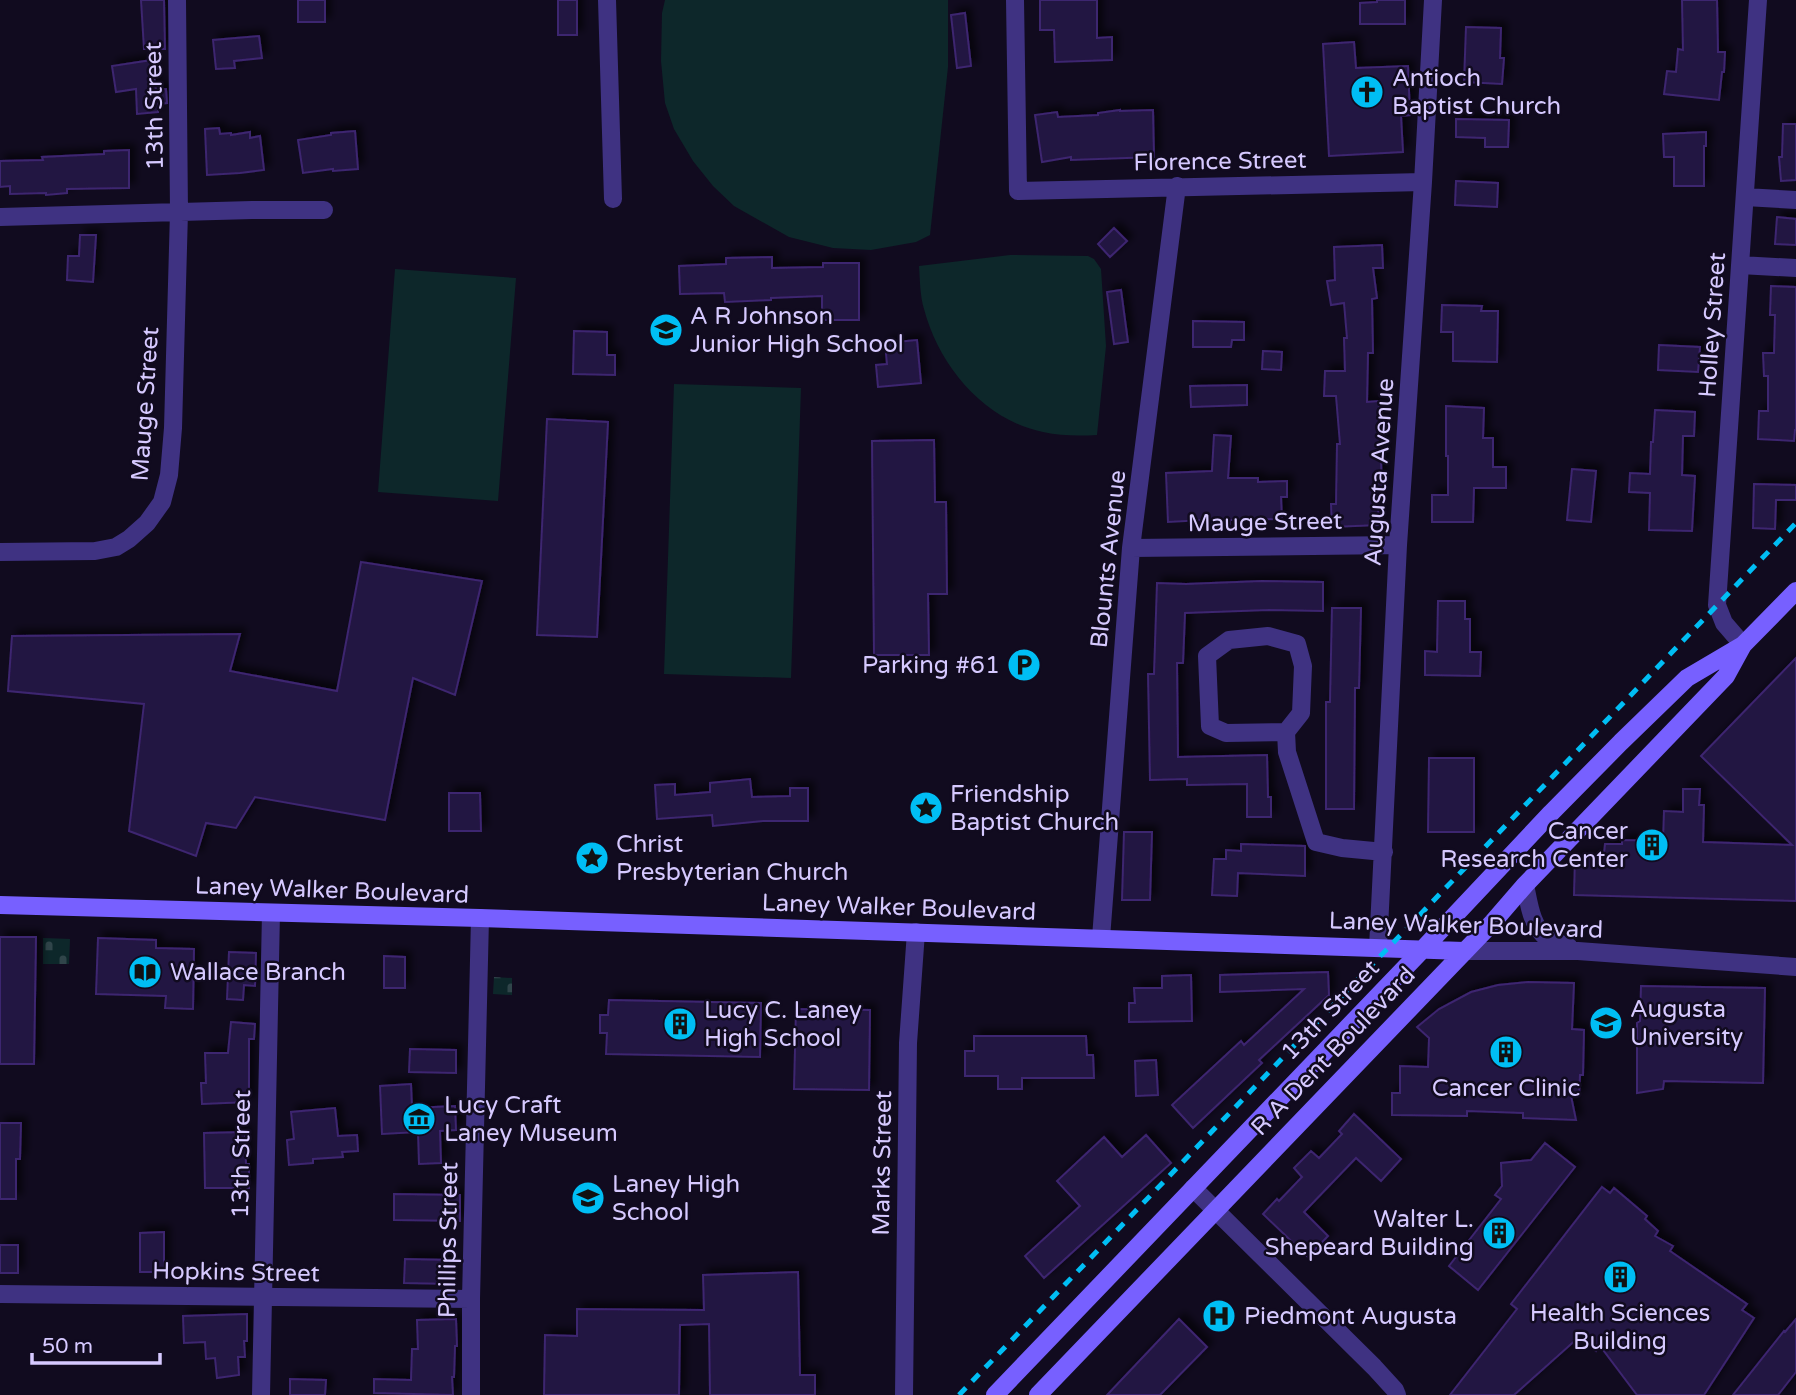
<svg xmlns="http://www.w3.org/2000/svg" width="1796" height="1395" viewBox="0 0 1796 1395" font-family="'Varela Round',sans-serif">
	<style>
		.grass { fill: #0d272a }
		.cemetery { fill: url(#cemetery-stones) }
		.building { fill: #241542; stroke: #3d2570; stroke-width: 2; filter: url(#shadow) }
		.lines { fill: none; stroke-linecap: round; stroke-linejoin: round }
		.minor { stroke: #3f3282; stroke-width: 18 }
		.secondary { stroke: #7760ff; stroke-width: 18 }
		.rail { stroke: #00bef4; stroke-width: 5; stroke-dasharray: 10 9; stroke-linecap: butt }
		.labels { text-anchor: middle; stroke-width: 5; stroke-linejoin: round; paint-order: stroke }
		.poi-label { font-size: 24px; fill: #d6c9ff; stroke: #110b1f; text-anchor: start }
		.street-label { font-size: 24px; fill: #d6c9ff; stroke: #110b1f }
	</style>
	<defs>
		<pattern id="cemetery-stones" width="16" height="16" patternUnits="userSpaceOnUse" patternTransform="scale(1.75)"><rect width="16" height="16" fill="#0d272a"/><path d="M2 7V4a2 2 0 0 1 4 0v3zM10 15v-3a2 2 0 0 1 4 0v3z" fill="#30454a"/></pattern>
		<filter id="shadow"><feDropShadow dx="5.5" dy="-5.5" stdDeviation="3.5" flood-color="#0009"/></filter>
	</defs>
	<rect width="100%" height="100%" fill="#110b1f"/>
	<path class="grass" d="M665,0H948V67L930,235L916,242L871,250L833,248L789,237L734,206L713,186L693,161L674,129L665,103L661,61L662,13Z
		M1010,255L1088,256L1094,259L1101,269L1106,346L1097,435C1079,436 1061,436 1043,432C984,420 939,366 924,309C920,296 920,280 919,266Z
		M395,269L516,278L498,501L378,492Z
		M674,384L801,388L791,678L664,674Z"/>
	<path class="cemetery" d="M43,938L70,939L69,964H43Z
		M494,977L512,978V995L493,994Z"/>
	<path class="building" d="M141,0H164L165,49H144Z
		M298,0H325V22H298Z
		M558,0H577V35H558Z
		M1040,0H1097V38L1112,37V60L1055,62L1054,30H1040Z
		M1377,0H1405V24H1360V3L1377,2Z
		M1682,0H1717L1718,52H1725L1724,72H1722L1719,100L1664,94L1667,71L1676,72L1678,49L1683,50Z
		M965,13L971,66L957,68L951,15Z
		M1466,27L1501,28L1500,58H1504L1502,84L1464,82Z
		M259,36L262,58L234,61L235,68L216,69L213,40Z
		M1354,42L1356,68L1408,66L1410,115L1401,116L1403,152L1329,156L1323,44Z
		M152,60L156,90L166,89L167,103L158,104V112L137,114L136,89L116,92L112,66Z
		M1120,110V111L1153,110L1154,157L1071,160V157L1042,162L1035,115L1057,112L1058,117L1098,115V113Z
		M1456,119L1509,120L1508,147H1485V138L1456,137Z
		M1783,124H1796V180L1781,181L1779,157H1782Z
		M219,128L220,134L231,133V135L250,132V138L260,136L264,170L240,173L207,175L205,129Z
		M355,131L358,169L333,171V169L303,173L298,140L331,135V133Z
		M1706,132V146H1704V186H1674V157H1664L1663,134Z
		M129,150V188L67,189V193L46,195V193L10,194V186L0,187V161L43,160L42,157L104,154V151Z
		M1456,181L1498,183L1497,207L1455,205Z
		M1777,217L1796,219V245L1775,244Z
		M1114,228L1127,241L1110,257L1098,244Z
		M80,235H96L93,282L67,280L68,256H79Z
		M1382,245L1383,268H1373L1377,298L1372,299L1373,353H1368L1367,402L1379,401L1383,449L1382,460H1381L1382,488H1377L1379,525L1332,527L1331,504H1336L1337,444H1340L1336,396H1324L1325,371H1345L1344,338H1347L1344,303L1331,305L1327,281L1335,280L1334,247Z
		M772,257V268L823,267V263H859V320H822V296L771,298V300L725,302L724,293L680,294L679,266L726,264V258Z
		M1771,286L1796,287V430H1795L1794,441L1758,439L1759,411H1768V376H1764L1763,353H1774L1775,315H1770Z
		M1121,290L1128,342L1114,344L1107,292Z
		M1442,305L1482,306L1481,311H1498L1497,362L1453,361V332H1441Z
		M1193,321L1244,322V340H1232L1231,347H1193Z
		M574,331L607,332V355H615V375L573,374Z
		M917,340L921,383L878,387L876,365L887,364L885,343Z
		M1659,345L1700,347L1698,372L1658,370Z
		M1263,351L1282,352L1281,370L1262,369Z
		M1247,385V405L1191,407L1190,386Z
		M1446,406L1484,408L1483,438H1493V467H1506V488H1474L1473,522H1432V495H1448V456H1446Z
		M1655,410L1695,412L1694,436H1683L1682,475L1695,476L1692,531L1649,530L1650,493L1629,492L1630,473L1650,474L1651,442H1653Z
		M547,419L608,422L597,637L537,635Z
		M1214,435L1231,436L1228,478H1258V482L1287,481V497H1281L1282,519L1230,520V524L1205,527L1204,520L1168,522L1166,473L1212,471Z
		M934,440L935,502H946L947,594H928L929,655H874L872,441Z
		M1572,469L1596,471L1591,522L1567,520Z
		M1754,484L1796,485V500H1776L1775,529L1753,528Z
		M361,562L482,581L455,695L413,678L385,820L255,797L236,828L206,823L196,856L129,831L144,704L8,691L12,636L240,634L230,671L337,691Z
		M1262,581L1323,582V611L1269,610L1185,613L1183,663H1177L1178,757L1267,755L1268,797H1271V817H1247V784L1187,785V779L1150,780L1148,674H1154L1157,583L1186,584Z
		M1438,601H1465V619H1470V652H1481L1480,676L1425,675V651L1437,652Z
		M1332,608H1361L1359,688H1355L1354,809H1326V702H1330Z
		M1796,658V901L1574,895L1575,858H1598V854H1604L1605,844H1622V840L1663,841L1664,811L1683,812V789H1700L1699,805H1704L1703,842L1792,845L1701,756Z
		M1429,758H1474V832H1428Z
		M750,779L752,797L790,796V788H808V821H763L713,826L712,815L657,819L655,785L675,784V795L710,792V783Z
		M449,793H480L481,831H449Z
		M1124,832H1152L1150,900H1122Z
		M1241,844L1305,846V876L1238,873L1237,896L1212,895L1214,859H1226V850L1241,851Z
		M0,937H36L34,1064H0Z
		M98,938L156,940V948L194,949L193,1009L165,1008L166,996L96,994Z
		M229,952L256,953L255,986L244,985L243,1000L227,999Z
		M384,956L405,957V988H384Z
		M1328,972L1329,995L1259,1060L1262,1063L1193,1128L1172,1105L1241,1041L1244,1045L1304,989L1220,992V975Z
		M1191,975L1192,1021L1129,1022V1003H1135L1134,988H1162V976Z
		M1528,982L1574,983L1572,1029L1584,1030L1583,1075H1580L1579,1096H1571L1576,1120L1523,1118V1113L1467,1111V1116L1392,1115V1093H1400V1066L1428,1067L1429,1038L1417,1027L1439,1009L1471,992L1498,985Z
		M1641,986L1765,988L1763,1083L1664,1081L1663,1089L1637,1093V1023L1640,1021Z
		M609,1000L761,1003L760,1057L606,1054L607,1033H600V1015H608Z
		M796,1009L870,1010L869,1090L794,1089Z
		M231,1022L255,1024L254,1039H249V1102L202,1104L201,1083H206L205,1053H228Z
		M974,1036H1086L1087,1055H1093L1094,1078H1022V1089H998V1076H965V1051H974Z
		M410,1049L456,1050V1073L409,1072Z
		M1156,1060L1158,1095L1136,1096L1135,1061Z
		M411,1084L412,1108L455,1106L456,1130L440,1131L441,1163L419,1164L418,1132L382,1134L380,1086Z
		M335,1108L338,1136L357,1135L358,1151L342,1152L343,1157L313,1159V1163L289,1165L287,1140L294,1139L291,1112Z
		M1354,1114L1401,1159L1381,1181L1356,1158L1304,1212L1328,1236L1308,1257L1263,1214L1277,1199L1279,1201L1302,1177L1294,1168L1311,1151L1319,1158L1342,1134L1339,1131Z
		M0,1123H21L20,1159H16V1199H0Z
		M245,1132L246,1164H249V1188H205L204,1133Z
		M1146,1135L1171,1163L1044,1278L1025,1256L1080,1206L1057,1181L1104,1137L1122,1157Z
		M1545,1143L1575,1167L1478,1290L1449,1266L1501,1199L1495,1195L1502,1186L1501,1163L1531,1160Z
		M1602,1187L1610,1193L1614,1188L1647,1216L1645,1219L1658,1231L1655,1236L1673,1246L1670,1251L1747,1304L1742,1310L1754,1318L1704,1395H1637L1600,1346L1596,1351L1579,1337L1514,1395H1450L1517,1309L1511,1304Z
		M394,1194L460,1195V1221L394,1220Z
		M164,1232V1272H140V1233Z
		M0,1245H18V1273H0Z
		M405,1259L451,1260L450,1284L404,1283Z
		M798,1272L800,1375H815V1395H710L709,1324L680,1325L679,1395H544L545,1335L577,1336V1309L704,1310L703,1275Z
		M247,1314V1341H244L245,1357H238L239,1375L217,1378L215,1358L206,1359L205,1342L184,1343L183,1316Z
		M456,1319L457,1346H455L454,1377H452L453,1395L374,1393V1379L411,1380L412,1349H418L417,1320Z
		M1179,1319L1207,1347L1160,1395H1107Z
		M1796,1319V1372L1778,1395H1733L1784,1331L1785,1332Z
		M290,1379L326,1380L325,1395H290Z"/>
	<g class="lines">
		<path class="minor" d="M607,0L613,199
			M1015,0L1018,191L1423,182
			M1745,197L1796,200
			M0,217L252,210H324
			M1740,265L1796,268
			M1131,548L1398,545
			M0,552L95,551L116,547L129,539L147,523L162,502L169,475L173,428L179,212L177,0
			M1743,645L1724,623L1717,605L1758,0
			M1286,732L1226,733L1210,726L1207,656L1229,640L1268,636L1297,644L1303,666L1301,713L1286,732L1287,752L1316,842L1342,848L1384,852
			M1525,885C1529,903 1531,926 1547,938C1553,942 1562,944 1569,947
			M1101,938L1131,548L1177,186
			M1378,948L1398,545L1423,182L1433,0
			M1464,951H1578L1796,967
			M1193,1188L1374,1367L1395,1390L1397,1395
			M0,1294L471,1299
			M261,1395L271,913
			M471,1395V1299L480,918
			M904,1395L908,1043L916,932"/>
		<path class="secondary" d="M0,905L480,918L1464,951
			M995,1395L1423,949L1551,813L1621,742L1687,678L1743,645L1796,591
			M1038,1395L1493,922L1525,885L1726,676L1743,645"/>
		<path class="rail" d="M959,1395L1796,523"/>
	</g>
	<defs>
		<symbol id="church-disc" viewBox="-11 -11 22 22"><circle r="9.5" fill="#00bef4" stroke="#110b1f"/><path d="M-1.2-6h2.4v3.5h3.3v2.4h-3.3V6h-2.4V-.1h-3.3v-2.4h3.3Z" fill="#111"/></symbol>
		<symbol id="school-disc" viewBox="-11 -11 22 22"><circle r="9.5" fill="#00bef4" stroke="#110b1f"/><path d="M0-5L7-2L0 1L-7-2ZM-4 1L0 2.5L4 1V4Q0 6-4 4Z" fill="#111"/></symbol>
		<symbol id="parking-disc" viewBox="-11 -11 22 22"><circle r="9.5" fill="#00bef4" stroke="#110b1f"/><path d="M-3.5-5.5H1a3.5 3.5 0 0 1 0 7H-1V5.5H-3.5ZM-1-3.4V-.6H.8a1.4 1.4 0 0 0 0-2.8Z" fill="#111"/></symbol>
		<symbol id="sight-disc" viewBox="-11 -11 22 22"><circle r="9.5" fill="#00bef4" stroke="#110b1f"/><path d="M0-6L1.8-2.2L6-1.7L2.9 1.2L3.7 5.4L0 3.3L-3.7 5.4L-2.9 1.2L-6-1.7L-1.8-2.2Z" fill="#111"/></symbol>
		<symbol id="building-disc" viewBox="-11 -11 22 22"><circle r="9.5" fill="#00bef4" stroke="#110b1f"/><path d="M-4-6H4V6H1V3H-1V6H-4ZM-2.5-4.3h1.7v1.8h-1.7ZM.8-4.3h1.7v1.8H.8ZM-2.5-1h1.7V.8h-1.7ZM.8-1h1.7V.8H.8Z" fill="#111"/></symbol>
		<symbol id="library-disc" viewBox="-11 -11 22 22"><circle r="9.5" fill="#00bef4" stroke="#110b1f"/><path d="M-6-4Q-3-5.5-.7-3.5V5Q-3 3-6 4ZM6-4Q3-5.5 .7-3.5V5Q3 3 6 4Z" fill="#111"/></symbol>
		<symbol id="university-disc" viewBox="-11 -11 22 22"><circle r="9.5" fill="#00bef4" stroke="#110b1f"/><path d="M0-5L7-2L0 1L-7-2ZM-4 1L0 2.5L4 1V4Q0 6-4 4Z" fill="#111"/></symbol>
		<symbol id="museum-disc" viewBox="-11 -11 22 22"><circle r="9.5" fill="#00bef4" stroke="#110b1f"/><path d="M0-6L6-3V-2H-6V-3ZM-5-1h2V3h-2ZM-1-1h2V3h-2ZM3-1h2V3H3ZM-6 4H6V6H-6Z" fill="#111"/></symbol>
		<symbol id="hospital-disc" viewBox="-11 -11 22 22"><circle r="9.5" fill="#00bef4" stroke="#110b1f"/><path d="M-5-5h3v3.5h4V-5h3V5h-3V1.5h-4V5h-3Z" fill="#111"/></symbol>
	</defs>
	<g fill-rule="evenodd">
		<use href="#church-disc" x="1348" y="73" width="38" height="38"/>
		<use href="#school-disc" x="647" y="311" width="38" height="38"/>
		<use href="#parking-disc" x="1005" y="646" width="38" height="38"/>
		<use href="#sight-disc" x="907" y="789" width="38" height="38"/>
		<use href="#building-disc" x="1633" y="826" width="38" height="38"/>
		<use href="#sight-disc" x="573" y="839" width="38" height="38"/>
		<use href="#library-disc" x="126" y="953" width="38" height="38"/>
		<use href="#university-disc" x="1587" y="1004" width="38" height="38"/>
		<use href="#building-disc" x="661" y="1005" width="38" height="38"/>
		<use href="#building-disc" x="1487" y="1033" width="38" height="38"/>
		<use href="#museum-disc" x="400" y="1100" width="38" height="38"/>
		<use href="#school-disc" x="569" y="1179" width="38" height="38"/>
		<use href="#building-disc" x="1480" y="1214" width="38" height="38"/>
		<use href="#building-disc" x="1601" y="1258" width="38" height="38"/>
		<use href="#hospital-disc" x="1200" y="1297" width="38" height="38"/>
	</g>
	<g class="labels">
		<g class="poi-label">
			<text x="1392" y="86">Antioch<tspan x="1392" dy="28">Baptist Church</tspan></text>
			<text x="690" y="324">A R Johnson<tspan x="690" dy="28">Junior High School</tspan></text>
			<text x="1000" y="673" text-anchor="end">Parking #61</text>
			<text x="950" y="802">Friendship<tspan x="950" dy="28">Baptist Church</tspan></text>
			<text x="1628" y="839" text-anchor="end">Cancer<tspan x="1628" dy="28">Research Center</tspan></text>
			<text x="616" y="852">Christ<tspan x="616" dy="28">Presbyterian Church</tspan></text>
			<text x="170" y="980">Wallace Branch</text>
			<text x="1630" y="1017">Augusta<tspan x="1630" dy="28">University</tspan></text>
			<text x="704" y="1018">Lucy C. Laney<tspan x="704" dy="28">High School</tspan></text>
			<text x="1506" y="1096" text-anchor="middle">Cancer Clinic</text>
			<text x="444" y="1113">Lucy Craft<tspan x="444" dy="28">Laney Museum</tspan></text>
			<text x="612" y="1192">Laney High<tspan x="612" dy="28">School</tspan></text>
			<text x="1474" y="1227" text-anchor="end">Walter L.<tspan x="1474" dy="28">Shepeard Building</tspan></text>
			<text x="1620" y="1321" text-anchor="middle">Health Sciences<tspan x="1620" dy="28">Building</tspan></text>
			<text x="1244" y="1324">Piedmont Augusta</text>
		</g>
		<g class="street-label">
			<text transform="translate(154 106) rotate(-91)" y="8">13th Street</text>
			<text transform="translate(1220 161) rotate(-1)" y="8">Florence Street</text>
			<text transform="translate(1712 325) rotate(-86)" y="8">Holley Street</text>
			<text transform="translate(145 404) rotate(-86)" y="8">Mauge Street</text>
			<text transform="translate(1379 472) rotate(-86)" y="8">Augusta Avenue</text>
			<text transform="translate(1265 522) rotate(-1)" y="8">Mauge Street</text>
			<text transform="translate(1108 559) rotate(-84)" y="8">Blounts Avenue</text>
			<text transform="translate(332 890) rotate(2)" y="8">Laney Walker Boulevard</text>
			<text transform="translate(899 907) rotate(2)" y="8">Laney Walker Boulevard</text>
			<text transform="translate(1466 925) rotate(2)" y="8">Laney Walker Boulevard</text>
			<text transform="translate(1330 1010) rotate(-46)" y="8">13th Street</text>
			<text transform="translate(1333 1051) rotate(-46)" y="8">R A Dent Boulevard</text>
			<text transform="translate(241 1154) rotate(-89)" y="8">13th Street</text>
			<text transform="translate(882 1163) rotate(-89)" y="8">Marks Street</text>
			<text transform="translate(448 1240) rotate(-89)" y="8">Phillips Street</text>
			<text transform="translate(236 1272) rotate(1)" y="8">Hopkins Street</text>
		</g>
	</g>
	<path d="M32 1353v10h128v-10" fill="none" stroke="#d6c9ff" stroke-width="3.5"/>
	<text x="42" y="1353" font-size="21" fill="#d6c9ff" stroke="#110b1f" stroke-width="5" paint-order="stroke">50 m</text>
</svg>
